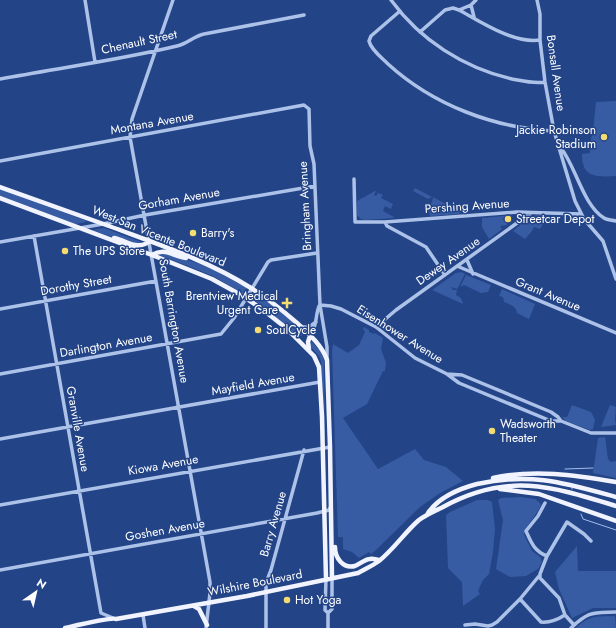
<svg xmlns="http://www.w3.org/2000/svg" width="616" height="628" viewBox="0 0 616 628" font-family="Jost,sans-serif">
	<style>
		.green { fill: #375ca3 }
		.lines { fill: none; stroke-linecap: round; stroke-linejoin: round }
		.stream { stroke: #a1bbea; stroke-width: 1 }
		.minor { stroke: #adc2e9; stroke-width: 3.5 }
		.major { stroke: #f1f4fe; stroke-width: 4.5 }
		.poi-dot { fill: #f4dc70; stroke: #234487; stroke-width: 1.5 }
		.labels { text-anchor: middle; stroke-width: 3; stroke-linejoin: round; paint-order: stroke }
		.street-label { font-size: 12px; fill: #fff; stroke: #234487 }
		.poi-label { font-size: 12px; fill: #fff; stroke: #234487; text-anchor: start }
	</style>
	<rect width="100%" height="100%" fill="#234487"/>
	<path class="green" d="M616,101V176C596,177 582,178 582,154L590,153V143L593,131L596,102Z
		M415,188L432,197L428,199L413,191Z
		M0,189L87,221L86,222L76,224L0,196Z
		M375,191H376L374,195L376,196L378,193L383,195L381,198L393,204L391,209L385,206L383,211L394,217L393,218L365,220L361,219L357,215V201Z
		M433,197L460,212L459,214L430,216L429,211H426L432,202Z
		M537,215H544L546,219L540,229L534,227L532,231L525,239L513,231L530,217Z
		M504,216V221H507V225L500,226L502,229L489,239L482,227V218Z
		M104,228L144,243L140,245L106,235L92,230Z
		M161,252C172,256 183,258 194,262C212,267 230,279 247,288L244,294L213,276L157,254Z
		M461,272L465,274L457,289L451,287L453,290H457L456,295L461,298L463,304L432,290L456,273Z
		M466,275L491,285L488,292L481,293L464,285L460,287Z
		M502,289L535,304L529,319L517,313C516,306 511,305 504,302L503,297L499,296Z
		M253,293C266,297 291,321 302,331V336H298L278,319L251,298Z
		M364,327L369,330V332L374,334L375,333L383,338L381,349L386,363L385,371H383L367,404L343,418L378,469L415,449L424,460L446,467L463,481L440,493L420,507L376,550L371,554L369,552L359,558L352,552L343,549V537H338L332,351L333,344L348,353L359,345L365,332L363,329Z
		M312,342L321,352L324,360L325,439L324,438L321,361L319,356L309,345Z
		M572,405L591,412L595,420L593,429L590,430L566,421L562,417H567Z
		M610,405L616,407L615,419L616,425L601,427Z
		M605,437L608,459L611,462L616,461V478L593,473L598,438Z
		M521,497L535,499L539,502L541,505C536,516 527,524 524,535L532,551L540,557L542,562L538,569L526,576L510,577L496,569L503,520L498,500L501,498Z
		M477,500H488L492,502L495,529L493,552L489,574L483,580L478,591L480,594L463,606L462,582L448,568L446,515L450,512Z
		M577,546L578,571H616V608H593L572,618L559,589L555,572Z
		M615,616L616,628H576C591,614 597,617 615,616Z"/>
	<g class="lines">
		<path class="stream" d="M565,469L593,468
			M572,488V489
			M581,514L583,519L616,530"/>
		<path class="minor" d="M85,0L95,62
			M173,0L132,119L130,137L210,582V593L206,628
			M391,0C420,40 464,68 512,79C523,81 534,84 545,82
			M537,0L540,14V40L545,82L554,131L575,201L584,219L603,241L616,279
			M471,5L474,17
			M459,10L471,5L476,0
			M400,11L371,36L369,41C371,50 382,58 388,64C433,105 494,128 554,131
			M420,32L445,10L453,8L459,10C481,22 514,44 540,40
			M0,79C59,68 119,60 177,46C187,44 194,36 204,34L304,15
			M561,148C576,167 583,205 604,218C607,220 612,220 616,221
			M0,161L304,105L309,109L310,146L314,164L320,305L327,347V359
			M354,179L355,222H385L517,212L581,214
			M385,222L387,226L426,247L445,275
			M34,236L101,613L113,618
			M0,242L103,224L145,215L315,186
			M467,260L473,274
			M457,266L616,333
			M320,305L331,306L341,309L376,327L415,358L447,374L459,383L551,421H561L591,433H616
			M0,309L156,281
			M302,327H309L316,322
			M376,327L396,310L531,213
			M310,336C317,327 315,317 319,306
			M0,374L221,334L234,318L268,262L271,260L317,253
			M447,374L462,375L551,412L558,417L561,421
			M0,439L320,382
			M545,503L538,516L526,531C531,542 534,551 547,556
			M0,505L330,447
			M0,570L317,513L329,510L331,506
			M326,579L325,610L328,613V628
			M520,599L539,576
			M328,613L332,609V578
			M143,615L145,628
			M465,625L475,624L488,626L492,625L497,622L520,599L541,622C550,623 557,620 565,615
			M574,625L565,615L559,598L540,578V574L547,556L567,522L584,534L591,541
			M266,628V583L271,570L304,450
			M571,628C589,611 592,613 616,612"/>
		<path class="major" d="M0,187C36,200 72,213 109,226C157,244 207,260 251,288C267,298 282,310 297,323C308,333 322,345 327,360L330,447L332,578
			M0,198L152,255L212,279L241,295L262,309L286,328L314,356L319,367L322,417L326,579
			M114,238C128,241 137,251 150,241
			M152,255C165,247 172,256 186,258
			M309,349L308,342L310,336
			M493,478C534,469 575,475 616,482
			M500,489L539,494L616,521
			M428,513C439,497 458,489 477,484C531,472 565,483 616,497
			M335,547C335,558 343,569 355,566C360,564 365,559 370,559C373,558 377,560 379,560
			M194,606L199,609L207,625
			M65,628C74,626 112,617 116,619L247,596L358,573C365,569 372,566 379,561C394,549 405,532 419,520C427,514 435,511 443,507C507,472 551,486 616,506"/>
	</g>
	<g class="poi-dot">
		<circle cx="604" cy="137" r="4"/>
		<circle cx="508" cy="219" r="4"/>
		<circle cx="193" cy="233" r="4"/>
		<circle cx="65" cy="251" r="4"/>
		<path d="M285 297h4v4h4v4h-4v4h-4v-4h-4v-4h4z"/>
		<circle cx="258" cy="330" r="4"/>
		<circle cx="492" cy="431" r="4"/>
		<circle cx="287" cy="600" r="4"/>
	</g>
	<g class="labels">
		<g class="street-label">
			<text transform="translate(139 42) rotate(-12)" y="4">Chenault Street</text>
			<text transform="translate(556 73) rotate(82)" y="4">Bonsall Avenue</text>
			<text transform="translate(152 123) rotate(-10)" y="4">Montana Avenue</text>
			<text transform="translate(179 199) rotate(-10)" y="4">Gorham Avenue</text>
			<text transform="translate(305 206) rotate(-93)" y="4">Bringham Avenue</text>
			<text transform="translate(467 206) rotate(-4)" y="4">Pershing Avenue</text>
			<text transform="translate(159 236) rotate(22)" y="4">West San Vicente Boulevard</text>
			<text transform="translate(448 261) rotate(-35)" y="4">Dewey Avenue</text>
			<text transform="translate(76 285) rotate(-10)" y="4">Dorothy Street</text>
			<text transform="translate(548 294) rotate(23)" y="4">Grant Avenue</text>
			<text transform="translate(174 321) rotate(80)" y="4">South Barrington Avenue</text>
			<text transform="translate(400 334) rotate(32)" y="4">Eisenhower Avenue</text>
			<text transform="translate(106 345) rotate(-10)" y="4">Darlington Avenue</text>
			<text transform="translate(253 384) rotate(-10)" y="4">Mayfield Avenue</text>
			<text transform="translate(78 429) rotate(80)" y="4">Granville Avenue</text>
			<text transform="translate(163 465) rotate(-10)" y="4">Kiowa Avenue</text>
			<text transform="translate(273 524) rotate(-74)" y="4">Barry Avenue</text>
			<text transform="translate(165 530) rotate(-10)" y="4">Goshen Avenue</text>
			<text transform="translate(255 583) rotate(-11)" y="4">Wilshire Boulevard</text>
		</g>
		<g class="poi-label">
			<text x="596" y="134" text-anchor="end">Jackie Robinson<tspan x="596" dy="14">Stadium</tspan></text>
			<text x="516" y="223">Streetcar Depot</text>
			<text x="201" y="237">Barry's</text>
			<text x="73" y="255">The UPS Store</text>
			<text x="278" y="300" text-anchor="end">Brentview Medical<tspan x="278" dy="14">Urgent Care</tspan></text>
			<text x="266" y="334">SoulCycle</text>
			<text x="500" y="428">Wadsworth<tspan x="500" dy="14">Theater</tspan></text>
			<text x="295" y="604">Hot Yoga</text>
		</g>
	</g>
	<g transform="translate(36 592) rotate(34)" stroke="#234487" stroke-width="3" paint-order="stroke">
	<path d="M0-3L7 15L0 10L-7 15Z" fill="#ffffff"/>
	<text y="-6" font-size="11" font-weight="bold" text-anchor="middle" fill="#ffffff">N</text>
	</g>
</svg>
